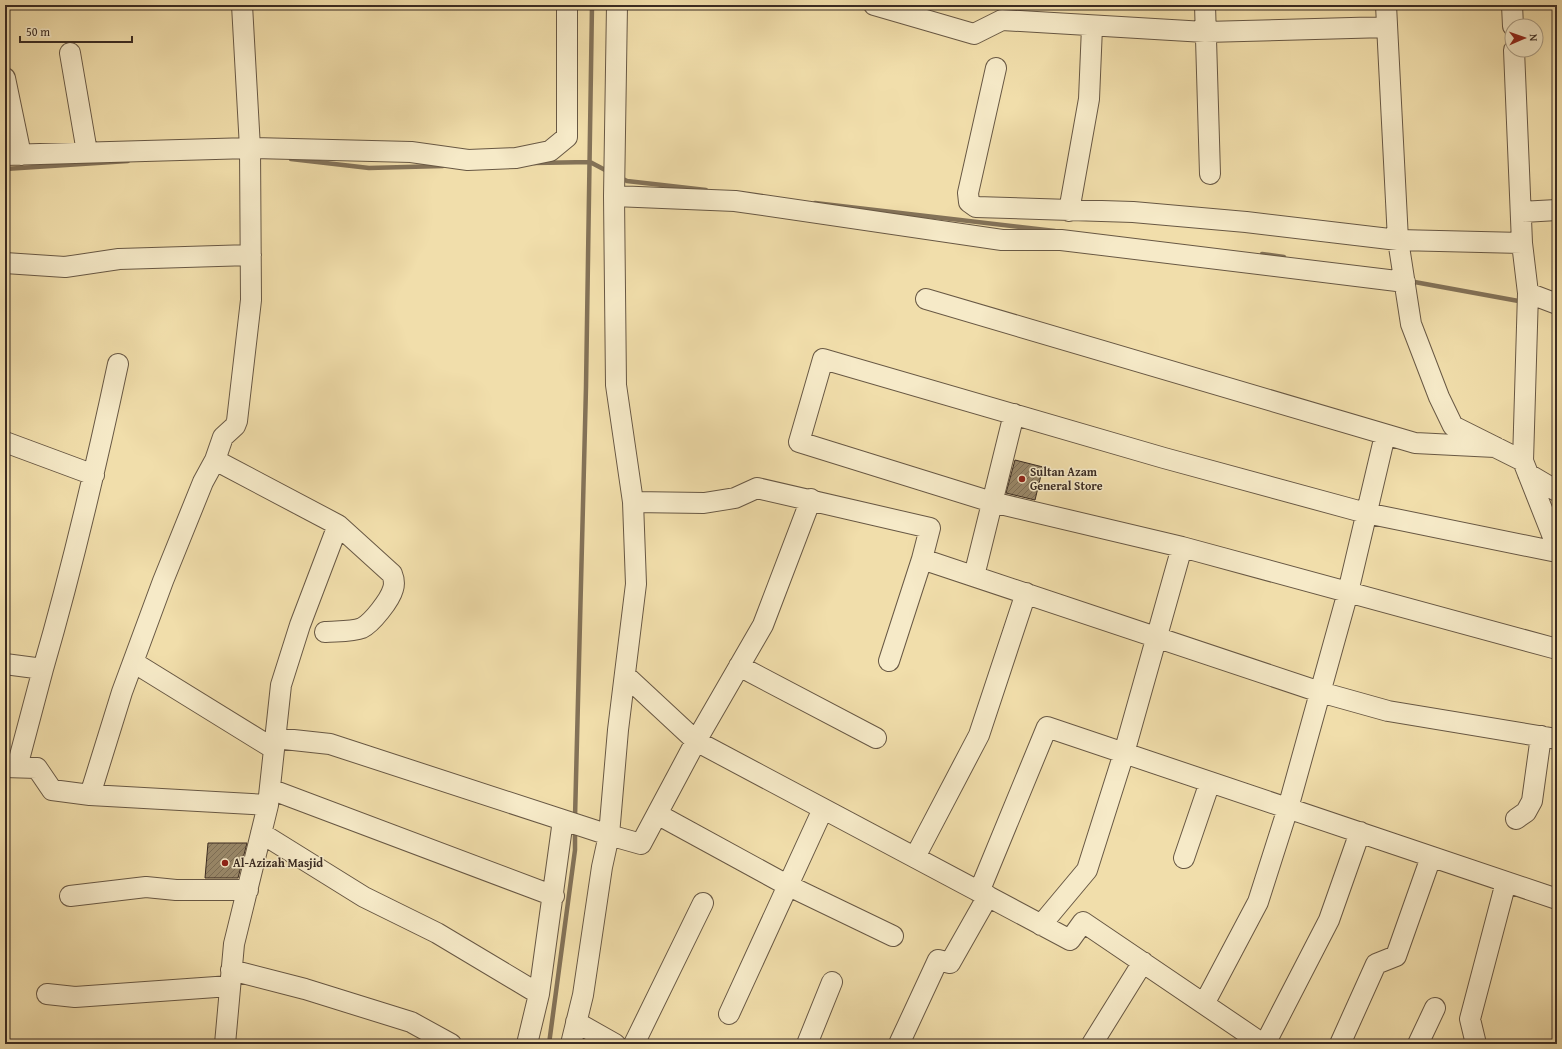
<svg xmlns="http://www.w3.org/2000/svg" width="1562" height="1049" viewBox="0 0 1562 1049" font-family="'Gentium Book Plus',serif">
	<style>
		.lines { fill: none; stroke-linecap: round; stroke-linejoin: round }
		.stream { stroke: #837258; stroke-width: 4.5 }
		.building { fill: url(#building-hatch); stroke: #3a2b22 }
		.minor-casing { stroke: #685844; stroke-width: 22 }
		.minor { stroke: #f6eac8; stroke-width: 20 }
		.poi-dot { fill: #8f2418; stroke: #f6eac8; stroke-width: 1.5 }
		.labels { text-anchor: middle; stroke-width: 3; stroke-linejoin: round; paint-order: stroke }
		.poi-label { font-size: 12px; font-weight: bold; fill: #3a2b22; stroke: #f6eac8; text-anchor: start }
	</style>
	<defs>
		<pattern id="building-hatch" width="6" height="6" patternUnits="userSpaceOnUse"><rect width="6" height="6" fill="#998869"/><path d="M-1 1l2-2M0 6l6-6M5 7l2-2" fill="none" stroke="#7e6f56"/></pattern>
	</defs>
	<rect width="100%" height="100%" fill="#f1deab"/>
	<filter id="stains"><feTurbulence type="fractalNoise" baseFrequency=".005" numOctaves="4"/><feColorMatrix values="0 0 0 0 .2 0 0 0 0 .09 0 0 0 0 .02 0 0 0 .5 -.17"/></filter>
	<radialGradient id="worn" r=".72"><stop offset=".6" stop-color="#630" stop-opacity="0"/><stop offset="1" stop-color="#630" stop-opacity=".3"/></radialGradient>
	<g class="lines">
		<path class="stream" d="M291,159L369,168L443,166
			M534,163L590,162L609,172
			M5,169L128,161
			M619,177L627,181L706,190
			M815,203L1055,231
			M1262,254L1284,257
			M1409,281L1524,302
			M575,818L586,387L592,5
			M549,1044L575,850V829"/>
	</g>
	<path class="building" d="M1015,460L1043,467L1035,500L1006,493Z
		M208,843H247L238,878H205Z"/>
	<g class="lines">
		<defs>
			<path id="minor" d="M242,5L250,148L251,300L237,421L235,426L223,437L215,460L338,525L392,574C394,579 395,583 393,589C390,600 372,623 362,628C352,632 336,631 325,632
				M617,5L614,196L616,385L633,502L636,584L618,730L609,835L641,844L696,741L763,625L811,499
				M874,5L974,34L1002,20L1205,32L1387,27
				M1205,5L1210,174
				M1386,5L1398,240L1411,324L1439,397L1453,426L1523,461
				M1512,5L1513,26
				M1514,50L1522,243L1528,293L1523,461L1557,547
				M70,53L87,152
				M996,68L968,193L969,202L976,207L1133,212L1246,222L1398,240L1522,243
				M5,78L21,155
				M5,155L250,148L411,152L468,160L516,158L550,151L567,137V5
				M614,196L735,201L1002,240H1061L1405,282
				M1069,211L1089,99L1092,27
				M1522,212L1557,210
				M5,263L65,267L119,259L251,255
				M1528,293L1557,304
				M926,299L1415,443L1495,447
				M5,442L94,475
				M1528,474L1557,491
				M633,502L704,503L735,498L757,488L930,528L922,559L1320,692L1388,711L1557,739
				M1557,552L1366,513L1164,458L823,359L799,442L992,502L1182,547L1557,649
				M974,576L1014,414
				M889,661L922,559
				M133,662L274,749
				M5,664L43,669L17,767
				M739,666L876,738
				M43,669C72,569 96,467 118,364
				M625,675L696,741L1070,940L1083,922L1263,1044
				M275,738L330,744L563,820
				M5,767L37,768L52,790L90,795L268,805
				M270,789L554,896
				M90,795L122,692L163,581L203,482L215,460
				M657,814L787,885L893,936
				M1516,819L1526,812L1532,801L1541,736
				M261,833L364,897L437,933L539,994
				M915,857L979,735L1026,593
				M1184,858L1210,782
				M979,892L1047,727L1557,899
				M70,896L146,887L176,890H248
				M1041,925L1087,870L1124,753L1182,547
				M231,970L305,989L411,1022L451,1044
				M47,994L75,997L230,986
				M1204,1004L1258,902L1288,808L1348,592L1385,435
				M729,1014L823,809
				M576,1022L615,1044
				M225,1044L234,944L268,805L281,685L300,625L338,525
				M527,1044L539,994L563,820L609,835L602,867L583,995L571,1044
				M634,1044L703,903
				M807,1044L832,982
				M899,1044L938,960L950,963L988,896
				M1092,1044L1143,962
				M1265,1044L1329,920L1360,832
				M1340,1044L1376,964L1396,956L1431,857
				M1418,1044L1435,1008
				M1476,1044L1470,1019L1506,882"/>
		</defs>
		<use href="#minor" class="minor-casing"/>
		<use href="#minor" class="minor"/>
	</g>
	<g class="poi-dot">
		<circle cx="1022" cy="479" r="4"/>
		<circle cx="225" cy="863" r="4"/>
	</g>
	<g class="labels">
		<g class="poi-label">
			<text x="1030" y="476">Sultan Azam<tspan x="1030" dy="14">General Store</tspan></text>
			<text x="233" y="867">Al-Azizah Masjid</text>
		</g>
	</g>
	<rect width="1562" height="1049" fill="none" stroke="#f1deab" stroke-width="20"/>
	<rect x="6" y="6" width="1550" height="1037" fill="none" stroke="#3a2b22" stroke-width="2"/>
	<rect x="10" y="10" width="1542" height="1029" fill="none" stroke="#3a2b22"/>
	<g transform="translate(1524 38) rotate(88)"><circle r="19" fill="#f6eac8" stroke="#ab9e86"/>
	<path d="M0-3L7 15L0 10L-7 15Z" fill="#8f2418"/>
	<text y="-6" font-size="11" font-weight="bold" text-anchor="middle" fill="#3a2b22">N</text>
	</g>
	<path d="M20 36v6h112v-6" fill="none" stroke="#3a2b22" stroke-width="2"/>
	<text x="26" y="36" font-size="12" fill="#3a2b22" stroke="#f6eac8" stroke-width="3" paint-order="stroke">50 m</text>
	<rect width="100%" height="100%" filter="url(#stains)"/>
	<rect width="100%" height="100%" fill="url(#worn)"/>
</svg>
